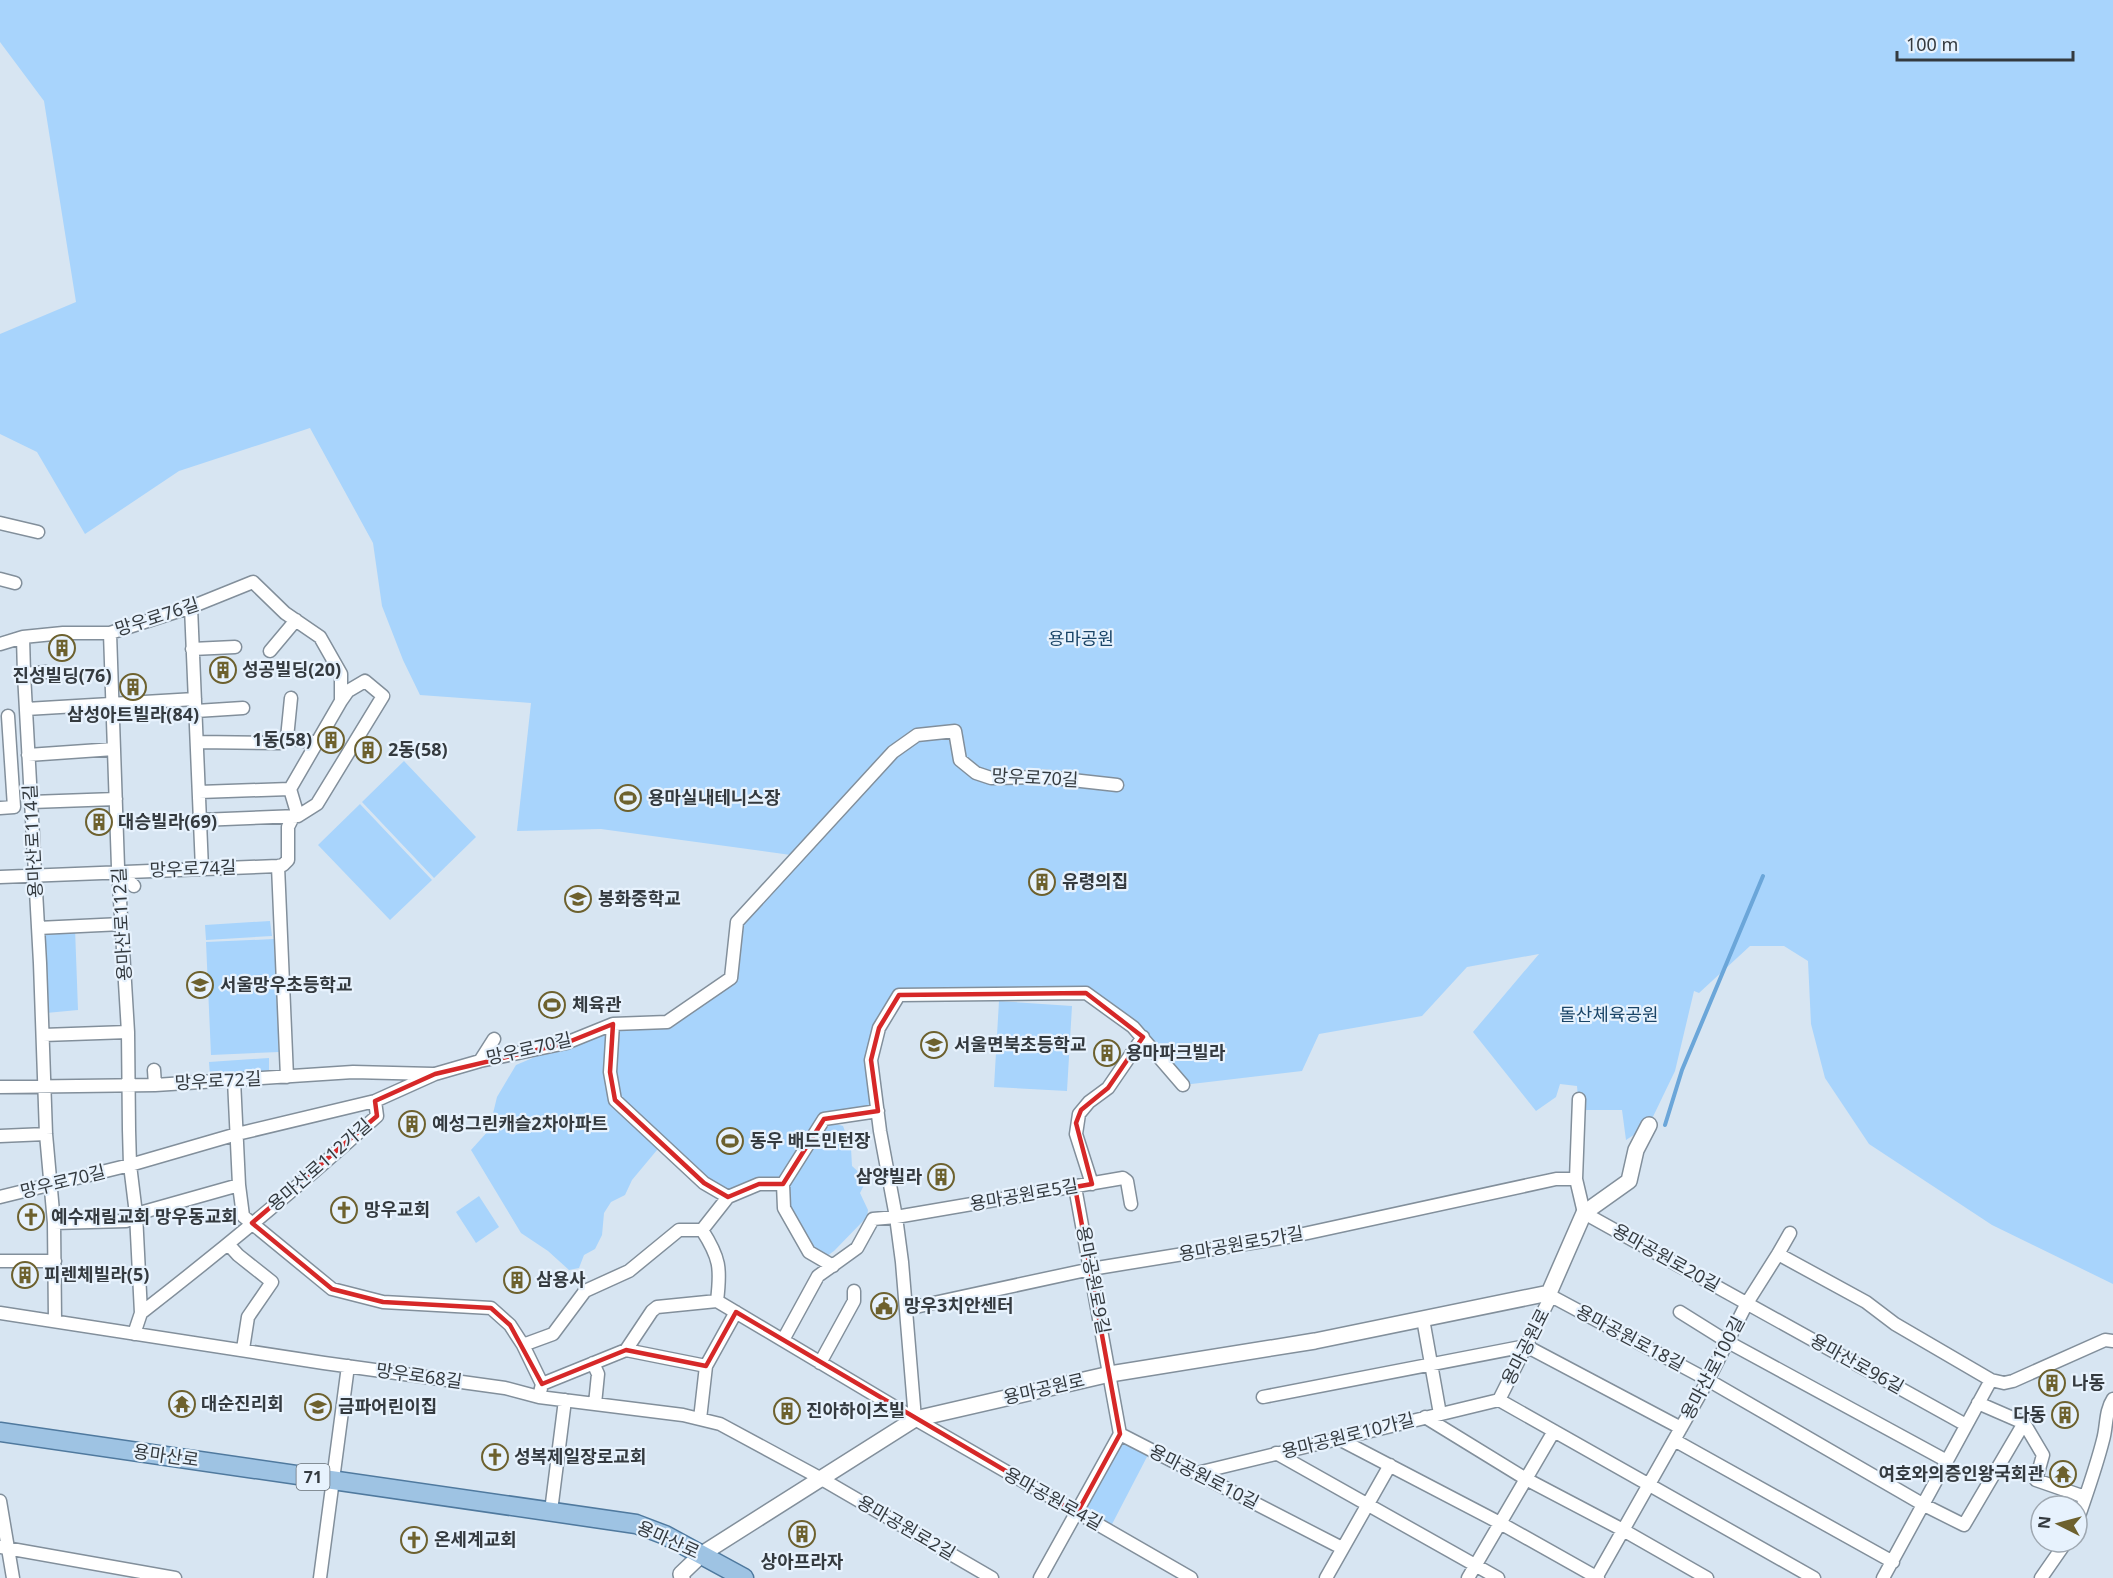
<svg xmlns="http://www.w3.org/2000/svg" width="2113" height="1578" viewBox="0 0 2113 1578" font-family="'Noto Sans','Noto Sans KR',sans-serif">
	<style>
		.green { fill: #a8d4fc }
		.lines { fill: none; stroke-linecap: round; stroke-linejoin: round }
		.stream { stroke: #6ba6d9; stroke-width: 4 }
		.minor-casing { stroke: #828f9b; stroke-width: 15 }
		.tertiary-casing { stroke: #828f9b; stroke-width: 18 }
		.primary-casing { stroke: #4f799e; stroke-width: 21 }
		.minor { stroke: #fff; stroke-width: 12 }
		.tertiary { stroke: #fff; stroke-width: 15 }
		.primary { stroke: #9ec3e3; stroke-width: 18 }
		.marked { fill: none; stroke: #d62828; stroke-width: 4.5; stroke-linejoin: round }
		.labels { text-anchor: middle; stroke-width: 4.5; stroke-linejoin: round; paint-order: stroke }
		.shield { fill: #e7f2fd; stroke: #6a7178; stroke-width: 1.5 }
		.shield-label { font-size: 16px; font-weight: bold; fill: #343a3f }
		.street-label { font-size: 18px; fill: #343a3f; stroke: #e7f2fd }
		.park-label { font-size: 18px; fill: #1a4568; stroke: #e7f2fd }
		.poi-label { font-size: 18px; font-weight: bold; fill: #343a3f; stroke: #e7f2fd; text-anchor: start }
	</style>
	<rect width="100%" height="100%" fill="#d7e5f2"/>
	<path class="green" d="M0,0H2113V1284L1992,1225L1869,1144L1825,1078L1811,1024L1808,961L1784,946H1750L1699,993L1694,991L1675,1071L1649,1125L1626,1140L1622,1110H1579L1577,1086L1560,1084L1556,1097L1536,1111L1473,1032L1539,954L1467,967L1422,1016L1319,1034L1302,1071L1183,1085L1133,1027L1086,993L899,995L872,1060L878,1111L824,1119L783,1184L728,1197L662,1144L632,1180L625,1195L611,1202L604,1213L602,1235L595,1249L584,1255L579,1268L569,1270L548,1251L521,1233L471,1150L489,1130L497,1097L516,1065L613,1024L667,1022L731,978L737,922L798,856L601,829L517,831L531,703L420,695L403,660L382,606L373,543L310,428L179,471L85,534L37,452L0,434V334L76,302L44,101L0,42Z
		M404,761L476,837L434,878L362,802Z
		M360,804L432,880L390,920L318,845Z
		M270,921L272,936L206,940L205,925Z
		M75,928L78,1010L46,1013L42,930Z
		M274,939L279,1052L211,1055L206,942Z
		M999,1001L1072,1006L1067,1091L994,1087Z
		M269,1058V1072L210,1076L209,1062Z
		M832,1123L843,1126L851,1148L852,1166L863,1176L866,1181L860,1193L868,1210L867,1217L834,1251L827,1256L812,1248L789,1207L788,1185L825,1125Z
		M479,1196L499,1227L476,1243L456,1212Z
		M1120,1435L1150,1451L1109,1530L1078,1512Z"/>
	<g class="lines">
		<path class="stream" d="M1665,1125L1682,1070L1763,876"/>
		<defs>
			<path id="minor" d="M0,523L38,532
				M0,579L15,583
				M191,607L202,869
				M110,633L118,867L128,1032L129,1130L130,1165L136,1214L141,1313L134,1334
				M23,637L24,674L40,963L46,1134L54,1223L55,1320
				M0,644L23,637L63,633H110L191,607L253,582L285,613L320,637L341,674V701L290,789L298,816
				M192,649L235,647
				M270,651L296,620
				M24,674L46,672
				M291,698L287,738L317,743
				M26,709L195,699
				M196,711L243,708
				M197,742L280,743L287,738
				M28,755L114,749
				M199,792L290,789
				M31,802L116,799
				M0,808L14,807L8,716
				M200,820L298,816L317,804L383,696L365,681L348,691L341,701
				M278,866L287,1077
				M119,872L134,886
				M0,877L278,866L283,865L288,860V827L293,817
				M38,928L122,924
				M613,1024L610,1072L615,1100L704,1183L728,1197
				M43,1035L128,1032
				M480,1061L494,1039
				M154,1070L155,1085
				M234,1080L239,1185L243,1216L332,1289L383,1302L491,1308L510,1325L523,1345L553,1334L585,1291L629,1271L679,1230H702L728,1197L759,1184H783
				M0,1087L155,1085L353,1072L433,1074
				M1579,1099L1576,1179L1584,1213L1966,1425
				M0,1136L46,1134
				M1092,1184L1076,1134L1079,1114L1089,1102L1108,1088L1143,1037
				M1075,1187L1120,1434L1342,1548
				M0,1197L130,1165L237,1134L375,1101L435,1074L480,1061L566,1043L613,1024L667,1022L731,978L737,922L893,752L917,735L955,731L960,760L976,773L991,778L1045,777L1117,785
				M54,1223L126,1221L136,1214L239,1185
				M702,1230C720,1258 721,1268 717,1301
				M229,1245L238,1255L272,1282L248,1317L243,1349
				M1778,1254L1866,1302L1895,1324L1991,1380L2004,1383L2013,1381L2105,1340L2113,1341
				M0,1261H55
				M833,1266L809,1252L784,1208L783,1184L824,1119L878,1111
				M1551,1296L1708,1380L1924,1505L1964,1525L2024,1423
				M906,1309L1091,1269L1294,1236L1556,1179H1576
				M1680,1312L1728,1342L1947,1461
				M0,1313L324,1363L505,1388L539,1397L683,1415L720,1424L820,1478L992,1578
				M141,1313C222,1250 301,1185 377,1116L375,1101
				M1423,1319L1440,1414
				M783,1340L818,1276L857,1248L873,1219L896,1217L1123,1178L1127,1181L1131,1204
				M523,1345L542,1384
				M626,1350L706,1366
				M593,1363L598,1374L595,1404
				M820,1363L854,1301V1291
				M539,1397L542,1384L626,1350L652,1311L657,1307L717,1301L915,1419L1191,1578
				M1263,1397L1526,1346L1681,1428
				M1499,1400L1814,1578
				M1499,1400L1551,1296L1549,1293
				M1978,1403L2024,1423
				M1425,1417L1526,1479L1623,1530L1707,1578
				M700,1419L706,1366L736,1312
				M915,1419L902,1262L896,1217L880,1131L871,1060L879,1028L899,995L1086,993L1133,1027L1183,1085
				M2024,1423L2043,1455L2036,1480L2085,1497
				M1337,1438L1500,1523L1598,1578
				M1674,1440L1893,1562
				M1276,1453L1498,1578
				M1197,1473L1499,1400
				M0,1501L13,1578
				M551,1511L565,1400
				M2077,1522C2086,1495 2096,1468 2103,1440C2107,1426 2105,1411 2113,1399
				M0,1547L175,1578
				M320,1578L348,1366
				M1040,1578L1120,1434
				M1326,1578L1390,1465
				M1468,1578L1554,1431
				M1596,1578L1708,1380L1747,1303L1778,1254L1790,1233
				M1883,1578L1991,1380
				M2041,1578L2066,1542"/>
			<path id="tertiary" d="M682,1578L681,1574L702,1554L915,1419L1110,1374L1315,1341L1549,1293L1584,1213L1629,1181L1636,1150L1649,1125"/>
			<path id="primary" d="M0,1432L636,1524L665,1535L744,1578"/>
		</defs>
		<use href="#minor" class="minor-casing"/>
		<use href="#tertiary" class="tertiary-casing"/>
		<use href="#primary" class="primary-casing"/>
		<use href="#minor" class="minor"/>
		<use href="#tertiary" class="tertiary"/>
		<use href="#primary" class="primary"/>
	</g>
	<path class="marked" d="M1086,993L1143,1037L1108,1088L1081,1110L1076,1123L1092,1184L1075,1187L1120,1434L1077,1513L736,1312L706,1366L626,1350L542,1384L510,1325L491,1308L383,1302L332,1289L252,1223L377,1116L375,1101L435,1074L566,1043L613,1024L610,1072L615,1100L704,1183L728,1197L759,1184H783L824,1119L878,1111L871,1060L879,1028L899,995Z"/>
	<defs>
		<symbol id="building-ring" viewBox="-11 -11 22 22"><circle r="9.5" fill="#e7f2fd" stroke="#6d612e" stroke-width="1.5"/><path d="M-4-6H4V6H1V3H-1V6H-4ZM-2.5-4.3h1.7v1.8h-1.7ZM.8-4.3h1.7v1.8H.8ZM-2.5-1h1.7V.8h-1.7ZM.8-1h1.7V.8H.8Z" fill="#6d612e"/></symbol>
		<symbol id="stadium-ring" viewBox="-11 -11 22 22"><circle r="9.5" fill="#e7f2fd" stroke="#6d612e" stroke-width="1.5"/><path d="M0-5a6.5 5 0 1 0 0 10a6.5 5 0 1 0 0-10ZM-3.5-1.8h7v3.6h-7Z" fill="#6d612e"/></symbol>
		<symbol id="school-ring" viewBox="-11 -11 22 22"><circle r="9.5" fill="#e7f2fd" stroke="#6d612e" stroke-width="1.5"/><path d="M0-5L7-2L0 1L-7-2ZM-4 1L0 2.5L4 1V4Q0 6-4 4Z" fill="#6d612e"/></symbol>
		<symbol id="church-ring" viewBox="-11 -11 22 22"><circle r="9.5" fill="#e7f2fd" stroke="#6d612e" stroke-width="1.5"/><path d="M-1.2-6h2.4v3.5h3.3v2.4h-3.3V6h-2.4V-.1h-3.3v-2.4h3.3Z" fill="#6d612e"/></symbol>
		<symbol id="civic-ring" viewBox="-11 -11 22 22"><circle r="9.5" fill="#e7f2fd" stroke="#6d612e" stroke-width="1.5"/><path d="M-.6-6.5H3V-4.5H.6V-3L4-1V1h2V6H-6V1h2V-1L-.6-3ZM-1.2 2.5V6h2.4V2.5Z" fill="#6d612e"/></symbol>
		<symbol id="temple-ring" viewBox="-11 -11 22 22"><circle r="9.5" fill="#e7f2fd" stroke="#6d612e" stroke-width="1.5"/><path d="M0-6L5-2H3V0L6.5 2.5H4V6H1.5V3h-3V6H-4V2.5H-6.5L-3 0V-2H-5Z" fill="#6d612e"/></symbol>
	</defs>
	<g fill-rule="evenodd">
		<use href="#building-ring" x="47" y="633" width="30" height="30"/>
		<use href="#building-ring" x="208" y="655" width="30" height="30"/>
		<use href="#building-ring" x="118" y="672" width="30" height="30"/>
		<use href="#building-ring" x="316" y="725" width="30" height="30"/>
		<use href="#building-ring" x="353" y="735" width="30" height="30"/>
		<use href="#stadium-ring" x="613" y="783" width="30" height="30"/>
		<use href="#building-ring" x="84" y="807" width="30" height="30"/>
		<use href="#building-ring" x="1027" y="867" width="30" height="30"/>
		<use href="#school-ring" x="563" y="884" width="30" height="30"/>
		<use href="#school-ring" x="185" y="970" width="30" height="30"/>
		<use href="#stadium-ring" x="537" y="990" width="30" height="30"/>
		<use href="#school-ring" x="919" y="1030" width="30" height="30"/>
		<use href="#building-ring" x="1092" y="1038" width="30" height="30"/>
		<use href="#building-ring" x="397" y="1109" width="30" height="30"/>
		<use href="#stadium-ring" x="715" y="1126" width="30" height="30"/>
		<use href="#building-ring" x="926" y="1162" width="30" height="30"/>
		<use href="#church-ring" x="329" y="1195" width="30" height="30"/>
		<use href="#church-ring" x="16" y="1202" width="30" height="30"/>
		<use href="#building-ring" x="10" y="1260" width="30" height="30"/>
		<use href="#building-ring" x="502" y="1265" width="30" height="30"/>
		<use href="#civic-ring" x="869" y="1291" width="30" height="30"/>
		<use href="#building-ring" x="2037" y="1368" width="30" height="30"/>
		<use href="#temple-ring" x="167" y="1389" width="30" height="30"/>
		<use href="#school-ring" x="303" y="1392" width="30" height="30"/>
		<use href="#building-ring" x="772" y="1396" width="30" height="30"/>
		<use href="#building-ring" x="2050" y="1400" width="30" height="30"/>
		<use href="#church-ring" x="480" y="1442" width="30" height="30"/>
		<use href="#temple-ring" x="2048" y="1459" width="30" height="30"/>
		<use href="#building-ring" x="787" y="1519" width="30" height="30"/>
		<use href="#church-ring" x="399" y="1525" width="30" height="30"/>
	</g>
	<g class="labels">
		<rect class="shield" x="296.5" y="1464" width="33" height="26" rx="4.5"/>
		<g class="shield-label">
			<text x="313" y="1483">71</text>
		</g>
		<g class="street-label">
			<text transform="translate(157 617) rotate(-18)" y="6">망우로76길</text>
			<text transform="translate(1035 778) rotate(3)" y="6">망우로70길</text>
			<text transform="translate(33 841) rotate(-93)" y="6">용마산로114길</text>
			<text transform="translate(193 869) rotate(-2)" y="6">망우로74길</text>
			<text transform="translate(122 924) rotate(-93)" y="6">용마산로112길</text>
			<text transform="translate(529 1049) rotate(-13)" y="6">망우로70길</text>
			<text transform="translate(218 1081) rotate(-3)" y="6">망우로72길</text>
			<text transform="translate(320 1165) rotate(-41)" y="6">용마산로112가길</text>
			<text transform="translate(63 1182) rotate(-14)" y="6">망우로70길</text>
			<text transform="translate(1024 1195) rotate(-10)" y="6">용마공원로5길</text>
			<text transform="translate(1241 1244) rotate(-10)" y="6">용마공원로5가길</text>
			<text transform="translate(1666 1258) rotate(29)" y="6">용마공원로20길</text>
			<text transform="translate(1093 1280) rotate(79)" y="6">용마공원로9길</text>
			<text transform="translate(1630 1338) rotate(28)" y="6">용마공원로18길</text>
			<text transform="translate(1526 1347) rotate(-63)" y="6">용마공원로</text>
			<text transform="translate(1857 1364) rotate(29)" y="6">용마산로96길</text>
			<text transform="translate(1713 1368) rotate(-62)" y="6">용마산로100길</text>
			<text transform="translate(419 1376) rotate(8)" y="6">망우로68길</text>
			<text transform="translate(1044 1389) rotate(-13)" y="6">용마공원로</text>
			<text transform="translate(1348 1436) rotate(-14)" y="6">용마공원로10가길</text>
			<text transform="translate(166 1456) rotate(8)" y="6">용마산로</text>
			<text transform="translate(1204 1477) rotate(27)" y="6">용마공원로10길</text>
			<text transform="translate(1053 1499) rotate(29)" y="6">용마공원로4길</text>
			<text transform="translate(906 1528) rotate(30)" y="6">용마공원로2길</text>
			<text transform="translate(668 1540) rotate(24)" y="6">용마산로</text>
		</g>
		<g class="park-label">
			<text x="1081" y="645">용마공원</text>
			<text x="1609" y="1021">돌산체육공원</text>
		</g>
		<g class="poi-label">
			<text x="242" y="676">성공빌딩(20)</text>
			<text x="62" y="682" text-anchor="middle">진성빌딩(76)</text>
			<text x="133" y="721" text-anchor="middle">삼성아트빌라(84)</text>
			<text x="312" y="746" text-anchor="end">1동(58)</text>
			<text x="388" y="756">2동(58)</text>
			<text x="648" y="804">용마실내테니스장</text>
			<text x="118" y="828">대승빌라(69)</text>
			<text x="1062" y="888">유령의집</text>
			<text x="598" y="905">봉화중학교</text>
			<text x="220" y="991">서울망우초등학교</text>
			<text x="572" y="1011">체육관</text>
			<text x="954" y="1051">서울면북초등학교</text>
			<text x="1126" y="1059">용마파크빌라</text>
			<text x="432" y="1130">예성그린캐슬2차아파트</text>
			<text x="750" y="1147">동우 배드민턴장</text>
			<text x="922" y="1183" text-anchor="end">삼양빌라</text>
			<text x="364" y="1216">망우교회</text>
			<text x="51" y="1223">예수재림교회 망우동교회</text>
			<text x="44" y="1281">피렌체빌라(5)</text>
			<text x="536" y="1286">삼용사</text>
			<text x="904" y="1312">망우3치안센터</text>
			<text x="2072" y="1389">나동</text>
			<text x="201" y="1410">대순진리회</text>
			<text x="338" y="1413">금파어린이집</text>
			<text x="806" y="1417">진아하이츠빌</text>
			<text x="2046" y="1421" text-anchor="end">다동</text>
			<text x="514" y="1463">성복제일장로교회</text>
			<text x="2044" y="1480" text-anchor="end">여호와의증인왕국회관</text>
			<text x="434" y="1546">온세계교회</text>
			<text x="802" y="1568" text-anchor="middle">상아프라자</text>
		</g>
	</g>
	<g transform="translate(2059 1524) rotate(276)"><circle r="28" fill="#e7f2fd" stroke="#9fa8b1" stroke-width="1.5"/>
	<path d="M0-4.5L10 22L0 15L-10 22Z" fill="#6d612e"/>
	<text y="-9" font-size="16" font-weight="bold" text-anchor="middle" fill="#343a3f">N</text>
	</g>
	<path d="M1897 51v9h176v-9" fill="none" stroke="#343a3f" stroke-width="3"/>
	<text x="1906" y="51" font-size="18" fill="#343a3f" stroke="#e7f2fd" stroke-width="4.5" paint-order="stroke">100 m</text>
</svg>
